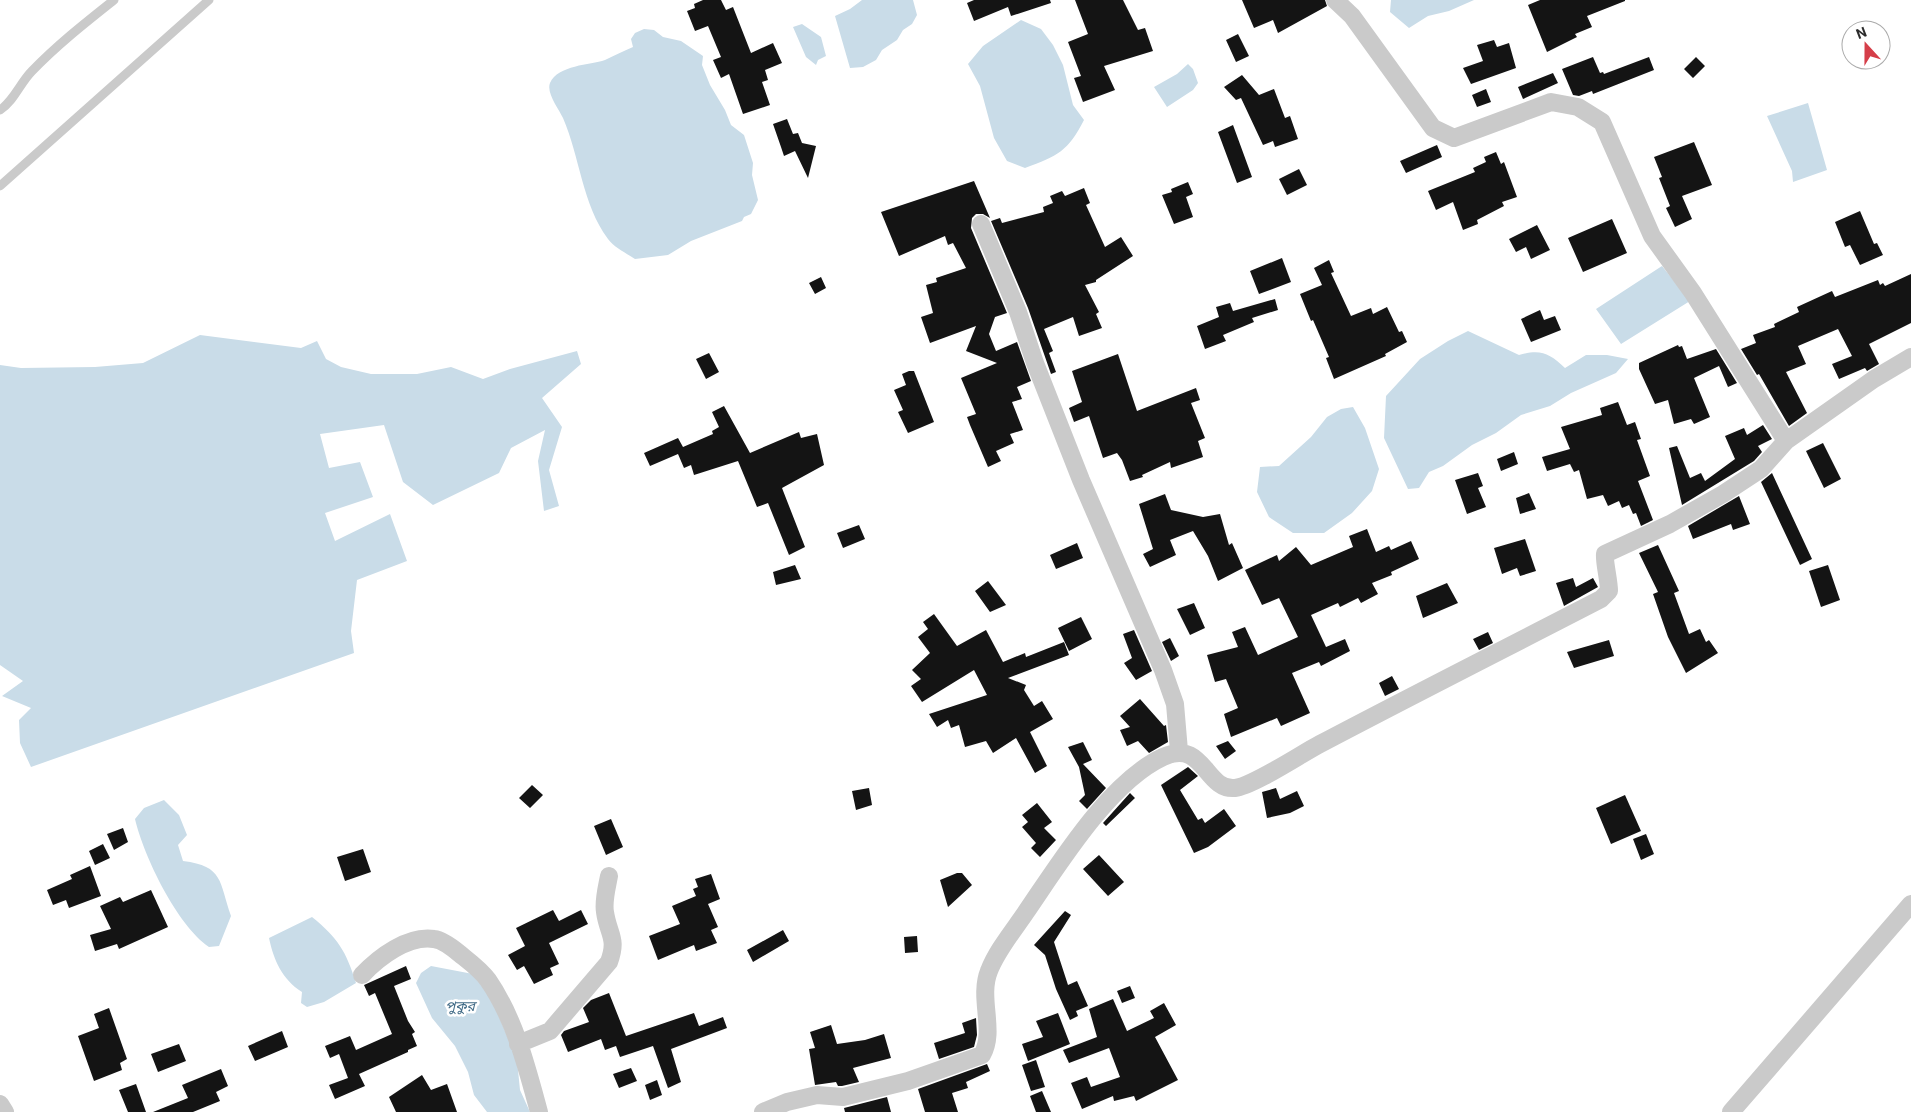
<svg xmlns="http://www.w3.org/2000/svg" width="1911" height="1112" viewBox="0 0 1911 1112" font-family="Roboto,'Noto Sans Bengali',sans-serif">
	<style>
		.water { fill: #c9dce8 }
		.building { fill: #141414 }
		.lines { fill: none; stroke-linecap: round; stroke-linejoin: round }
		.lane { stroke: #cacaca; stroke-width: 9 }
		.street { stroke: #cacaca; stroke-width: 18 }
		.labels { text-anchor: middle; stroke-width: 5; stroke-linejoin: round; paint-order: stroke }
		.water-label { font-size: 14px; font-style: italic; fill: #436c87; stroke: #fff }
	</style>
	<rect width="100%" height="100%" fill="#fff"/>
	<path class="water" d="M862,0H913L917,15L912,24L903,30L897,40L882,50L876,60L863,67L850,68L835,16L850,9Z
		M1391,0H1474L1449,11L1428,16L1409,28L1390,12Z
		M1021,20L1041,29L1053,45L1063,65L1073,105L1084,120C1068,151 1058,156 1025,168L1007,161L994,138L980,86L968,64L983,46Z
		M802,24L821,37L826,56L818,60L816,65L806,57L793,27Z
		M644,29L654,30L663,37L681,41L703,56L702,65L710,85L725,110L731,125L744,135L753,163L752,175L758,200L751,214L744,217L742,221L691,241L668,255L635,259C626,253 615,248 608,239C582,204 580,157 563,118C559,109 546,93 550,83C558,65 590,65 605,60C614,56 623,51 633,47L631,39L635,33Z
		M1188,64L1193,69L1198,83L1193,90L1167,107L1154,87L1177,74Z
		M1808,103L1827,170L1793,182L1792,171L1767,116Z
		M1662,266L1690,301L1621,344L1596,309Z
		M1468,331L1519,355C1541,349 1549,353 1565,368L1586,355H1607L1628,359L1616,373L1571,393L1550,406L1521,415L1496,433L1472,445L1443,466L1429,472L1419,488L1408,489L1384,438L1386,396L1420,359L1448,341Z
		M200,335L301,348L317,341L326,359L341,367L371,374H417L451,367L483,379L510,369L577,351L581,364L542,398L562,427L549,470L559,506L544,511L538,461L545,430L511,448L499,473L433,505L403,482L384,425L320,434L329,468L360,462L373,497L325,513L335,541L390,514L407,561L357,580L351,631L354,653L31,767L20,743L19,720L31,708L2,696L23,681L0,665V365L21,368L95,367L143,363Z
		M1353,407L1365,428L1379,469L1372,491L1352,513L1324,533H1293L1269,517L1257,492L1260,467L1279,466L1311,437L1327,417L1341,409Z
		M164,800L179,815L187,835L178,845L183,861C224,866 219,882 231,916L219,946L209,947C177,925 144,857 135,819L144,808Z
		M312,917C338,938 346,951 356,983L324,1002L307,1007L301,1003L302,992C282,979 274,961 269,938Z
		M431,966L473,974L491,997L517,1060L520,1090L530,1112H487L474,1095L468,1072L455,1046L432,1018L416,983L421,973Z"/>
	<path class="building" d="M703,0H721L726,10L733,7L751,53L773,43L782,63L765,70L768,80L762,82L770,105L743,114L729,74L721,78L713,60L721,57L708,26L695,31L687,11L695,8L694,4Z
		M974,0H1050L1051,3L1011,16L1008,7L974,21L967,3Z
		M1075,0H1123L1138,30L1145,28L1153,51L1104,66L1115,90L1083,102L1074,78L1081,76L1068,42L1088,34Z
		M1242,0H1325L1327,6L1278,33L1273,20L1254,28Z
		M1540,0H1625V1L1587,16L1592,27L1575,34L1577,37L1547,52L1528,5Z
		M1238,34L1249,56L1236,62L1226,40Z
		M1494,40L1497,47L1509,43L1516,68L1471,84L1463,68L1483,61L1477,45Z
		M1593,57L1600,73L1603,72L1604,74L1649,57L1654,70L1593,94L1592,91L1579,96L1573,95L1562,69Z
		M1696,57L1705,66L1693,78L1684,69Z
		M1553,73L1558,83L1523,99L1518,87Z
		M1242,75L1259,95L1274,89L1285,118L1290,116L1298,139L1275,147L1273,141L1263,145L1241,98L1236,100L1224,87Z
		M1486,89L1491,102L1477,107L1472,95Z
		M787,119L793,134L798,133L802,143L816,146L808,178L795,151L784,156L781,147L773,124Z
		M1233,125L1252,177L1237,183L1218,132Z
		M1694,142L1712,185L1682,196L1692,219L1675,227L1666,208L1670,206L1659,178L1662,177L1654,157Z
		M1437,145L1442,157L1406,173L1400,161Z
		M1496,152L1501,164L1504,162L1517,197L1502,202L1504,206L1477,220L1478,224L1463,230L1453,202L1436,210L1428,191L1475,172L1473,168L1486,162L1484,157Z
		M1299,169L1307,185L1287,195L1279,179Z
		M974,181L990,218L983,214H976L972,218L971,228L1007,313L995,317L989,334L996,351L1017,342L1031,381L1017,387L1022,399L1012,402L1023,430L1010,434L1014,443L996,451L1001,461L988,467L970,425L967,417L976,414L961,378L997,363L966,351L976,326L930,343L921,317L933,313L926,285L937,282L936,278L966,268L953,243L948,245L945,236L899,256L881,212Z
		M1188,182L1193,194L1186,197L1193,217L1174,224L1162,195L1172,192L1171,189Z
		M1084,188L1090,203L1086,205L1105,247L1121,237L1133,256L1096,280V282L1085,285L1099,312L1096,314L1102,328L1079,336L1073,317L1044,329L1053,351L1049,353L1056,372L1051,374L1028,308L991,221L1000,218L1002,223L1044,212L1043,207L1053,203L1050,196L1062,191L1065,196Z
		M1860,211L1874,244L1877,243L1883,255L1860,265L1850,245L1845,247L1835,222Z
		M1612,219L1627,253L1583,272L1568,238Z
		M1537,225L1550,250L1531,259L1526,247L1516,252L1509,239Z
		M1282,258L1291,282L1259,294L1250,271Z
		M1329,260L1334,272L1331,273L1351,316L1371,308L1373,314L1387,307L1399,332L1402,331L1407,342L1385,354L1386,356L1334,379L1326,358L1329,357L1313,320L1311,321L1300,294L1322,285L1314,268Z
		M1911,274V323L1869,344L1879,364L1867,371L1865,368L1839,379L1832,364L1852,356L1838,329L1798,346L1806,364L1786,372L1807,413L1789,426L1759,374L1757,375L1741,349L1756,343L1753,335L1775,327L1774,324L1799,312L1797,307L1832,291L1835,297L1878,280L1880,285L1883,283L1885,286Z
		M821,277L826,288L815,294L809,283Z
		M1275,299L1278,310L1252,318L1254,322L1223,335L1226,341L1205,349L1197,326L1219,317L1216,307L1230,303L1233,311Z
		M1540,310L1544,320L1555,316L1561,330L1531,342L1521,319Z
		M1678,345L1679,347L1682,346L1687,359L1716,349L1737,383L1728,387L1719,366L1694,378L1710,417L1694,424L1691,419L1674,424L1668,400L1655,404L1639,369V363Z
		M709,353L719,372L706,379L696,359Z
		M1118,354L1137,411L1196,388L1200,400L1191,403L1205,438L1198,441L1203,457L1171,468L1170,462L1142,475L1143,477L1130,481L1122,460L1117,453L1103,458L1089,416L1074,422L1069,408L1082,402L1072,371Z
		M909,371H914L934,422L908,433L898,412L903,410L894,390L906,385L902,374Z
		M1618,402L1627,425L1635,422L1641,439L1637,440L1650,476L1638,481L1653,520L1641,526L1636,513L1633,514L1629,505L1622,508L1619,501L1608,506L1603,495L1587,499L1579,470L1574,472L1570,464L1547,471L1542,457L1570,449L1561,427L1602,415L1600,408Z
		M724,406L750,453L799,432L801,438L817,434L824,465L782,488L805,547L789,555L768,503L757,507L738,461L694,475L691,465L684,468L678,454L650,466L644,453L678,438L683,447L713,434L712,431L719,427L712,412Z
		M1763,425L1772,439L1758,446L1762,452L1754,461L1682,505L1669,448L1677,446L1690,478L1701,473L1705,481L1735,459L1725,436L1744,428L1747,435Z
		M1823,443L1841,479L1824,488L1806,451Z
		M1514,452L1518,464L1501,471L1497,459Z
		M1478,473L1483,486L1478,488L1486,507L1467,514L1455,480Z
		M1772,473L1812,559L1800,565L1761,482Z
		M1529,493L1536,509L1520,514L1516,498Z
		M1165,494L1171,510L1203,517L1220,514L1229,545L1232,543L1243,568L1218,581L1208,556L1193,531L1170,540L1176,555L1150,567L1143,554L1153,549L1139,504Z
		M1739,496L1750,524L1733,530L1731,524L1693,539L1688,526Z
		M859,525L865,539L843,548L837,533Z
		M1367,529L1376,552L1389,546L1391,550L1411,541L1419,559L1391,572L1392,575L1372,583L1378,594L1361,603L1358,598L1340,607L1338,603L1311,615L1326,647L1345,639L1350,651L1321,666L1319,662L1292,673L1310,713L1281,726L1277,718L1231,737L1224,714L1238,708L1226,679L1215,682L1207,655L1238,647L1232,632L1245,627L1258,655L1298,637L1279,598L1262,605L1245,570L1277,555L1279,561L1296,547L1311,565L1353,547L1349,536Z
		M1525,539L1536,571L1520,576L1517,568L1502,574L1494,548Z
		M1077,543L1083,558L1056,569L1050,555Z
		M1658,545L1679,591L1674,593L1689,634L1700,629L1706,642L1709,640L1718,653L1686,673L1668,637L1653,594L1658,592L1639,553Z
		M795,565L801,579L776,585L773,572Z
		M1828,565L1840,600L1821,607L1809,571Z
		M1573,578L1576,587L1593,578L1598,587L1564,606L1556,583Z
		M988,581L1006,605L990,612L975,591Z
		M1447,583L1458,603L1423,618L1416,596Z
		M1194,603L1205,628L1190,635L1177,609Z
		M934,614L957,646L986,630L1003,662L1025,653L1026,657L1064,642L1069,655L1008,678L1026,685L1024,690L1034,706L1042,701L1053,719L1030,732L1047,766L1035,773L1016,738L993,753L986,741L965,747L959,725L951,728L948,720L937,727L929,714L987,695L974,670L922,702L911,686L921,679L912,670L930,653L918,637L928,629L923,622Z
		M1081,617L1092,639L1069,651L1058,628Z
		M1134,630L1152,671L1136,680L1124,663L1132,658L1123,634Z
		M1488,632L1493,643L1479,650L1473,639Z
		M1170,638L1179,656L1171,661L1162,642Z
		M1609,640L1614,656L1574,668L1567,652Z
		M1392,676L1399,689L1385,696L1379,683Z
		M1140,699L1164,726L1166,725L1168,742L1149,753L1138,741L1127,746L1120,730L1130,727L1120,716Z
		M1228,741L1236,751L1225,759L1216,746Z
		M1083,742L1092,760L1083,764L1106,788L1087,809L1079,801L1085,795L1079,767L1068,747Z
		M1188,767L1198,776L1180,790L1198,820L1202,818L1205,823L1224,809L1236,826L1208,847L1194,853L1161,785Z
		M532,785L543,795L530,808L519,798Z
		M869,788L872,805L856,810L852,791Z
		M1276,788L1280,799L1297,791L1304,806L1290,813L1267,818L1262,792Z
		M1130,793L1135,798L1106,826L1103,823Z
		M1625,795L1641,831L1611,844L1596,808Z
		M1037,803L1052,822L1044,828L1056,840L1040,857L1031,848L1036,843L1022,827L1028,822L1022,815Z
		M611,819L623,847L606,855L594,826Z
		M123,828L128,842L114,850L107,834Z
		M1646,834L1654,854L1641,860L1633,839Z
		M103,844L110,858L95,865L89,851Z
		M363,849L371,872L345,881L337,857Z
		M1099,855L1124,882L1108,896L1083,869Z
		M90,866L101,896L69,908L66,900L53,905L47,890L72,879L70,875Z
		M957,873H962L972,885L948,907L940,880Z
		M711,874L720,899L708,904L718,927L711,930L717,943L696,951L694,945L658,960L649,936L680,924L672,906L696,896L693,889L698,887L695,879Z
		M151,890L168,927L119,949L117,944L95,951L90,935L111,929L100,906L120,897L123,902Z
		M553,910L559,921L581,910L588,924L549,943L559,964L550,968L553,975L534,984L524,966L517,970L508,955L525,946L516,928Z
		M1065,911L1071,915L1054,942L1068,985L1077,981L1088,1006L1076,1011L1078,1016L1070,1020L1056,989L1045,955L1034,945Z
		M783,930L789,941L753,962L747,950Z
		M917,936L918,952L905,953L904,937Z
		M406,966L411,979L394,986L408,1021L415,1032L412,1034L417,1046L408,1050V1052L359,1074L365,1086L335,1099L329,1085L348,1078L339,1054L330,1058L325,1046L350,1036L356,1050L392,1034L375,993L369,996L364,985Z
		M1130,986L1135,998L1122,1003L1117,991Z
		M609,993L626,1036L694,1013L699,1026L723,1017L727,1028L671,1049L681,1082L668,1088L653,1046L620,1057L616,1046L605,1050L601,1039L568,1052L561,1035L564,1031L589,1022L583,1008L591,1000Z
		M1113,999L1127,1031L1154,1018L1150,1011L1164,1003L1176,1025L1155,1037L1178,1080L1136,1101L1134,1096L1114,1101L1113,1096L1082,1109L1071,1083L1087,1077L1091,1087L1120,1077L1109,1048L1069,1063L1063,1050L1097,1037L1089,1009Z
		M109,1008L127,1059L120,1063L122,1070L94,1081L78,1036L99,1028L94,1014Z
		M1058,1013L1070,1044L1028,1061L1022,1044L1043,1037L1036,1021Z
		M976,1018L977,1035L974,1047L939,1059L934,1043L965,1033L962,1023Z
		M831,1025L837,1044L865,1040L884,1034L891,1058L853,1068L859,1082L842,1086H838L836,1082L815,1085L809,1049L815,1048L810,1032Z
		M282,1031L288,1047L255,1061L248,1046Z
		M179,1044L186,1061L158,1072L151,1054Z
		M1036,1060L1045,1087L1031,1091L1022,1065Z
		M987,1064L990,1071L966,1082L968,1088L952,1093L958,1112H925L918,1089Z
		M631,1068L637,1081L619,1088L613,1074Z
		M221,1069L228,1086L216,1092L220,1101L193,1112H153L188,1098L182,1085Z
		M422,1075L431,1090L447,1084L457,1112H396L389,1097Z
		M657,1080L662,1095L650,1100L645,1085Z
		M136,1084L146,1112H128L119,1090Z
		M1042,1091L1051,1112H1036L1030,1096Z
		M887,1097L891,1112H845L844,1108Z"/>
	<g class="lines">
		<path class="lane" d="M0,110C14,101 20,83 32,71C57,45 85,23 114,0
			M0,186L209,0"/>
		<path class="street" d="M1335,0L1352,16L1433,128L1454,138L1551,102L1578,107L1602,122L1652,236L1693,293L1786,441L1874,379L1911,357
			M981,224L1018,312L1035,363L1081,480L1163,670L1175,704L1179,751
			M362,975C379,957 408,935 434,939C443,940 454,949 460,954C470,962 481,970 488,980C515,1019 527,1068 539,1112
			M518,1044L550,1031L609,962C618,938 608,934 605,912C603,901 607,887 609,876
			M0,1104L5,1112
			M763,1112L787,1102L817,1095L843,1097L908,1081L982,1055C996,1031 978,998 989,971C997,950 1014,930 1026,912C1059,864 1109,782 1163,757C1204,738 1205,791 1235,788C1253,786 1301,754 1320,744C1413,695 1508,647 1601,599L1609,591C1609,580 1604,562 1605,554L1670,524L1723,494L1761,469L1786,441
			M1731,1112L1911,904"/>
	</g>
	<g class="labels">
		<g class="water-label">
			<text x="460" y="1011">পুকুর</text>
		</g>
	</g>
	<g transform="translate(1866 45) rotate(339)"><circle r="24" fill="#ffffff" stroke="#ababab"/>
	<path d="M0-4L9 19L0 12L-9 19Z" fill="#d53e49"/>
	<text y="-8" font-size="14" font-weight="bold" text-anchor="middle" fill="#2d2d2d">N</text>
	</g>
</svg>
